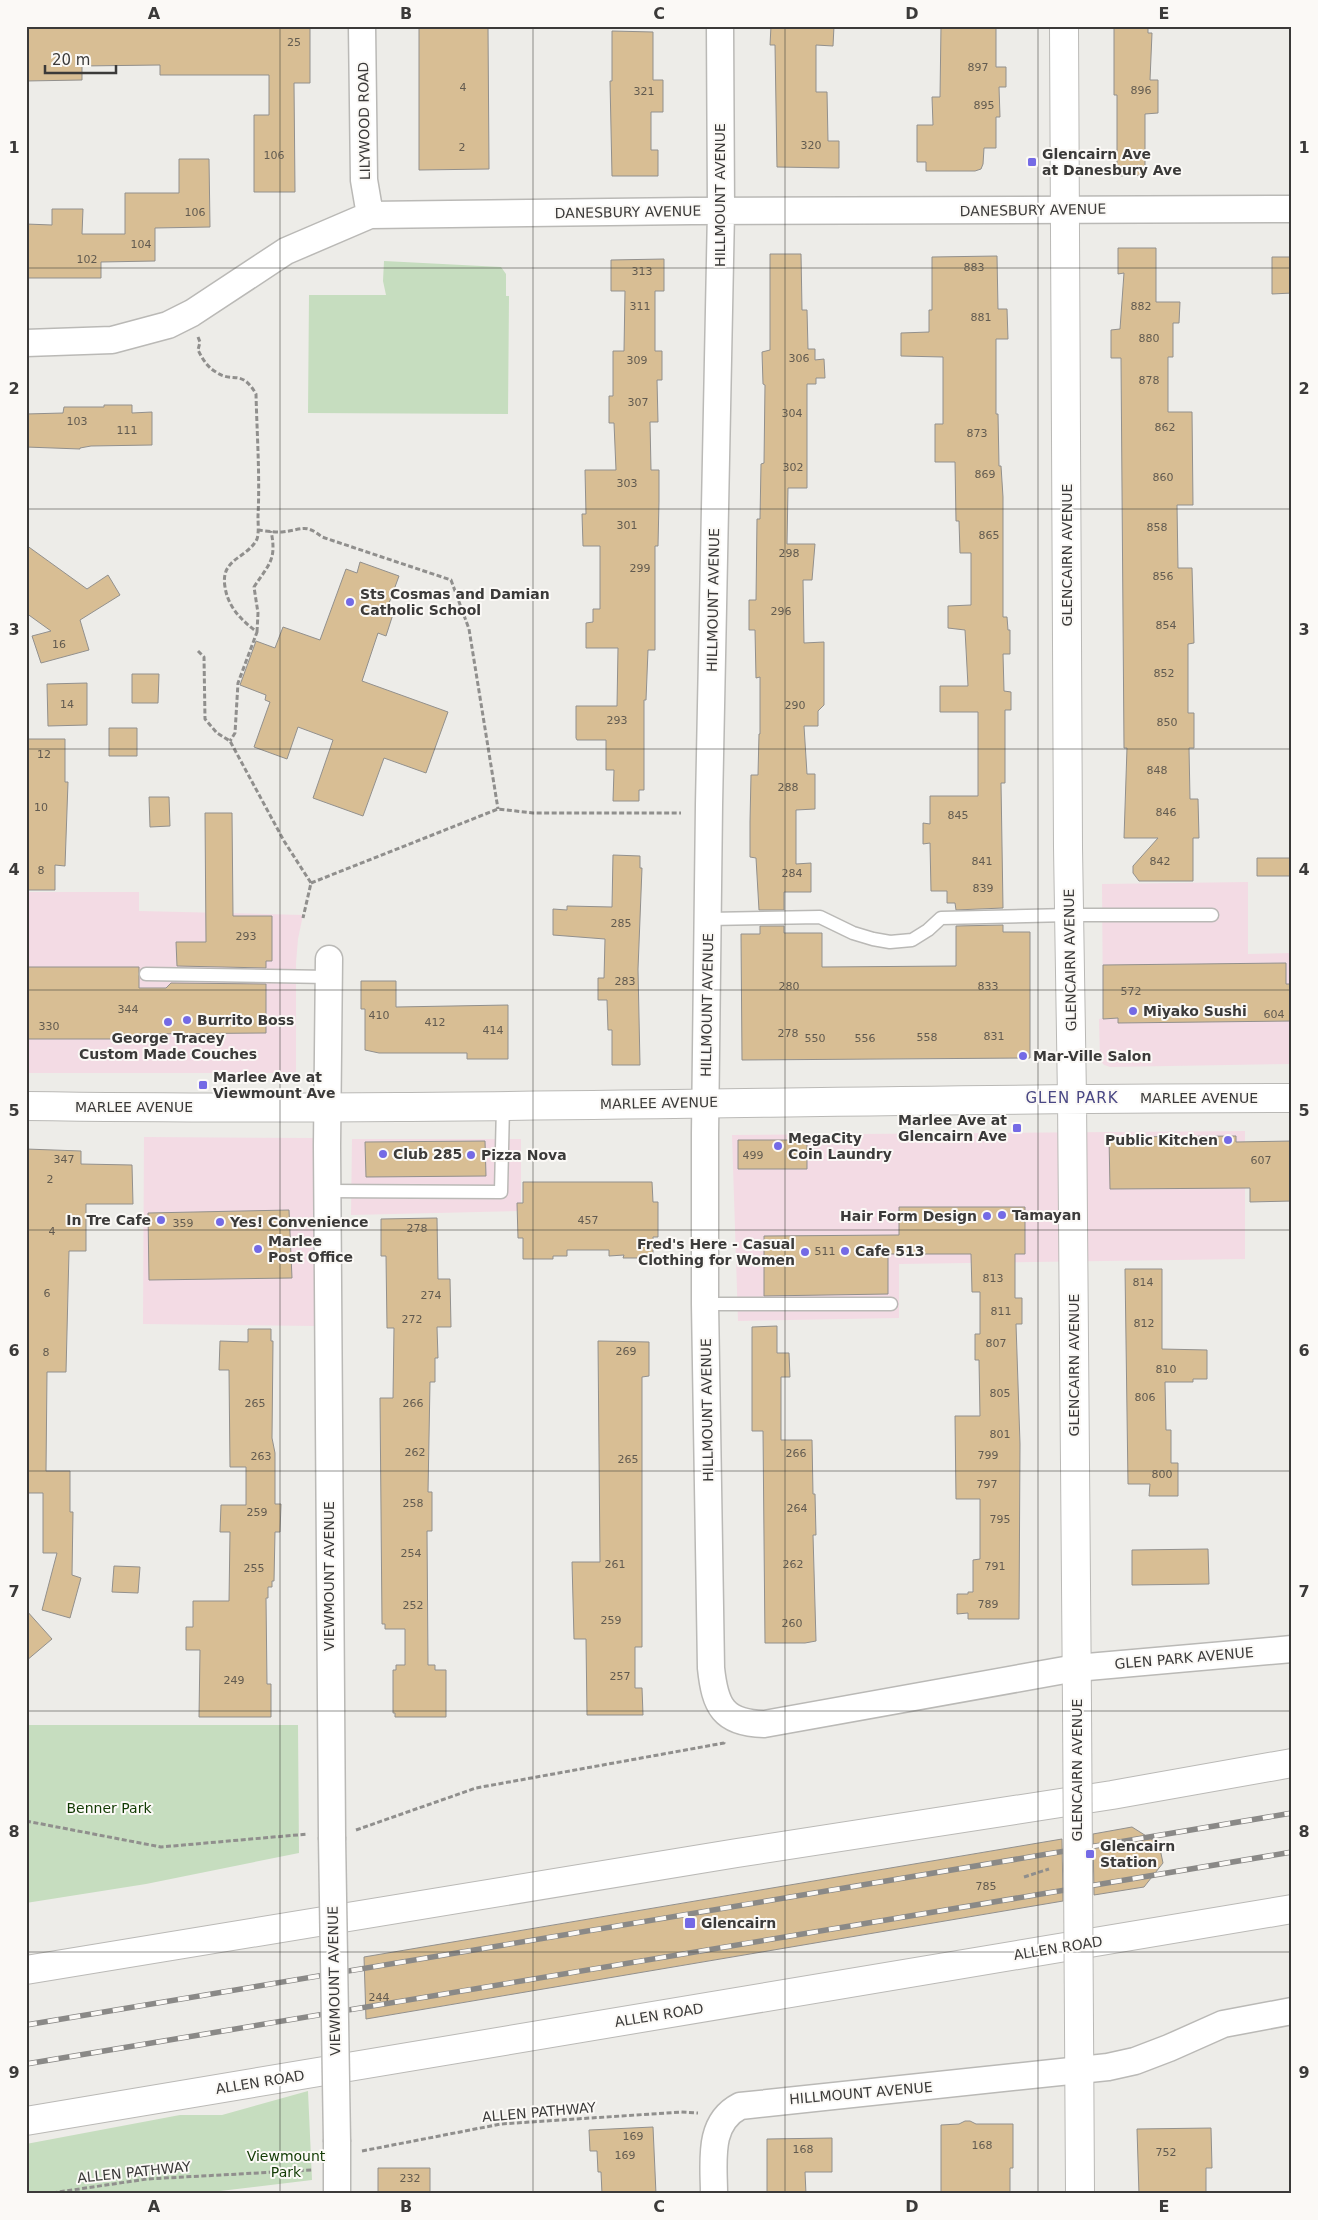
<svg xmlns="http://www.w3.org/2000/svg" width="1318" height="2220" viewBox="0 0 1318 2220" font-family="'DejaVu Sans',sans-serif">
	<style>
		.commercial { fill: #f3dbe4 }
		.green { fill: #c6ddbf }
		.building { fill: #d8be94; stroke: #92908d }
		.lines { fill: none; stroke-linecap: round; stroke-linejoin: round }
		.service-casing { stroke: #bab9b6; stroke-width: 15 }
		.minor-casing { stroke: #bab9b6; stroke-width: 29 }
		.tertiary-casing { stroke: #bab9b6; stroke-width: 30 }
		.motorway-casing { stroke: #bab9b6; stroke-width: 30 }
		.path { stroke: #908f8d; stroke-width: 3; stroke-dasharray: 5 2.5; stroke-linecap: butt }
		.service { stroke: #fff; stroke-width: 12 }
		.minor { stroke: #fff; stroke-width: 26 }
		.tertiary { stroke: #fff; stroke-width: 28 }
		.motorway { stroke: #fff; stroke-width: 28 }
		.rail-casing { stroke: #8a8987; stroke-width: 5.5 }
		.rail { stroke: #fbf9f6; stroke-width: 4; stroke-dasharray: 11; stroke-linecap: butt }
		.minor-bridge-casing { stroke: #bab9b6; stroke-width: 29; stroke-linecap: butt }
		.tertiary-bridge-casing { stroke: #bab9b6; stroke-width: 30; stroke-linecap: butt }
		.minor-bridge { stroke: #fff; stroke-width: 26 }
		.tertiary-bridge { stroke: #fff; stroke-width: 28 }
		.grid { fill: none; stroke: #3b3a39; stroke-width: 1; stroke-opacity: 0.55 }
		.poi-dot { fill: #746ae5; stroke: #fbf9f6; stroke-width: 2 }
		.labels { text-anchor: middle; stroke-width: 4; stroke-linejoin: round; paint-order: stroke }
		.number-label { font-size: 11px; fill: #625b50 }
		.street-label { font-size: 14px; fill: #3b3a39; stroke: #fbf9f6 }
		.poi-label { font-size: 14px; font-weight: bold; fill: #3b3a39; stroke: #fbf9f6; text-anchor: start }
		.park-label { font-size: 14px; fill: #113a03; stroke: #fbf9f6 }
		.neighbourhood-label { font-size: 15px; letter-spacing: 1px; fill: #494784; stroke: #fbf9f6 }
		.neatline { fill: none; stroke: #3b3a39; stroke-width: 2 }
		.grid-label { font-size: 16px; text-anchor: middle; font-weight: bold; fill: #3b3a39 }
	</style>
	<rect width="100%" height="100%" fill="#edece8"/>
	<path class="commercial" d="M1248,882V954L1292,953V1064L1110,1067L1104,1065L1100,1060L1099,1019L1103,1018L1102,884Z
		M26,892H139V911L303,915L298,939L296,963V1073H26Z
		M1245,1131V1259L899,1264V1318L738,1321L732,1135Z
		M144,1137L313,1138L316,1326L143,1324Z
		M352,1139H521V1211L351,1215Z"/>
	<path class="green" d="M384,261L501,267L506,274V296H509L508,414L308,413L309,295H386L383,281Z
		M26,1725H298L299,1853L146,1884L26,1903Z
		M308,2091L312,2180L195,2194H26V2144L180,2115H222Z"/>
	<path class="building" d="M26,26H310V83H294L295,192H254V115H269V75H160V65L82,66V80L26,81Z
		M419,26H488L489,169L419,170Z
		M771,26H834L833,46L816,45V92H827L828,141H839V168L777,167L775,45H770Z
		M941,26H996V67H1006V87H999L1000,117H996V148H984L983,164L981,169L975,171H926V162H917V125H933L932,97H940Z
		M1114,26H1148V33H1152L1150,80H1158V113L1145,114V175L1117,176V95H1114Z
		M612,31L653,32V80H663V112H651V150H658V176H612L610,81H612Z
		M179,159H209L210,227L155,228V261L101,262V278H26V224L52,225V209H83L82,234H125V193H179Z
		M1118,248H1156V302H1180L1179,323H1173V357H1168V412H1192L1193,505H1177L1178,568H1192L1194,643L1188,644V713H1194V748H1189L1190,799H1198L1199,838H1193V881H1139L1133,873V866L1158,838H1124L1127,748H1124L1121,358H1111V330L1120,329L1124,273L1118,274Z
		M770,254H801L802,310H807L808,349H815V360L824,359L825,378H816V384H807V488H788L787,544H815L812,580H803L804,643L824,642V705L818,711V726H804L807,774H815V809L796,810V864L811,863V892H784V910H759L756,858L750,857V822L751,775H758L759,734H760V677L756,678L755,630H749V600H756L757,519H760L761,464L764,463L765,385L763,384L762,352L770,350Z
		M997,256L998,309H1007L1008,339H996V414H998L999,466H1001L1003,497V617H1007L1008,630H1010V654H1003L1004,691L1011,692V710H1005V783H1001L1003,908L956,910L955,903H947V891H931L930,843L923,844V823L930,824V796H978V712H940V686H968L965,630L948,628V606L971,605V553H960L959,521H956L955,462H935V424H943V357L901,356V333L929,332V310H932V257Z
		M1272,257H1292V293L1272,294Z
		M664,259V291H655V351H662V380H657L658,422H650L651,470H659V501L658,546H655V650H648L646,700H644V790H639V801H613L614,770H606V740H577L576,738V706H617L618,648H586V623L593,622V609H600V546H583L582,514H586L585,470H616L614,423H609V396H613V351H624L625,291H611V260Z
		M104,405H132V413L152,412V445L91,446L80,448V449L26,447V414L63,413L64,407H104Z
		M26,545L87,589L108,575L120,595L80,620L89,650L41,663L32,636L51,631L26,613Z
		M360,562L399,576L388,606L395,608L386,636L378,633L362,681L448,712L426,773L384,758L363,816L313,798L333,740L298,727L287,759L254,747L270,702L265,700L266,695L240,685L256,641L275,648L283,627L320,640L346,569L357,573Z
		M132,674H159L158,703H132Z
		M87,683V725L48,726L47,684Z
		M109,728H137V756H109Z
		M26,739H65V782H68L65,866L55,865V890H26Z
		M149,797H169L170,826L150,827Z
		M205,813H232L233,916H272V961H266V968L177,966L176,942H206Z
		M613,855L640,856V868H642L638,969L640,1065H612V1030H608L607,1000H598V978H604L605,939L553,935V909L567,910V906L612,907Z
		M1257,858H1292V876H1257Z
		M1003,925V932H1030V1058L742,1060L741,934H760V926H784V933H822V967L956,966V926Z
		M1286,963V984H1292V1021L1118,1023V1018L1103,1019V965Z
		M26,967H139V988H166L171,983L266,984V1033L139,1034V1039H26Z
		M361,981H396V1007L508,1005V1059H467V1053H379L365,1050V1009H361Z
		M1236,1136V1142L1292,1141V1201L1250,1202V1188L1110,1189L1109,1137Z
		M738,1140H807V1169H738Z
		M485,1141L486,1176L366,1177L365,1142Z
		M26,1149L81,1151V1164L132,1165L133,1204H86V1251H69L66,1372H47L46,1471H70V1512H73L72,1575L81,1578L70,1618L42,1610L57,1553H43V1493H26Z
		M523,1182H652L653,1202H658V1237H653V1258H623L624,1255L609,1256V1250H567V1256H553V1259H523V1238H518L517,1203H523Z
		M899,1207H1025V1254H1015V1298H1022V1324H1016L1020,1444L1019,1619H968V1613L957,1614V1594H968V1592H973V1560L980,1559V1499H956L955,1416H980L979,1360H975V1334H980V1292H972L971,1254H888V1294L764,1296V1236L899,1235Z
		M289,1210L292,1278L149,1280L148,1213Z
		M437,1218L438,1279H450L451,1327H437L438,1358H435V1382H430L428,1492H432V1531H427L428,1665H435V1670H446V1717H395V1713H393V1670H396V1665H405V1629H385V1624H382L380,1398H393L394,1328H387L386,1256H381V1219Z
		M1125,1269H1162V1349L1207,1350V1379H1193V1382H1165L1166,1430H1171V1463H1178V1496H1149L1150,1484H1128Z
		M777,1326V1353H789L790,1377H781V1440H812L813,1494H815L816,1535H813L816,1641L805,1643H765L763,1431H752V1327Z
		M248,1329H271V1341H273L272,1438L275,1453V1504H281L280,1532H275L274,1581H272V1587H268V1598H266L267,1684H271V1717H199L200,1650H186V1627H193V1601H229L230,1532H220L221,1505H246V1467H230L229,1370H219L220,1341L248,1342Z
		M598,1341L649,1342V1376L642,1377V1647H635V1688H642L643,1715H587L586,1639H574L572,1562H600Z
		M1208,1549L1209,1584L1132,1585V1550Z
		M114,1566L140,1567L138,1593L112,1592Z
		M26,1610L52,1639L26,1661Z
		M1132,1827L1159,1844L1163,1863L1144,1887L1094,1895L1093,1834Z
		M1062,1839L1063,1901L366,2019L364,1957Z
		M965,2121H970L976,2124H1013V2168H1010V2194H941V2125L959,2124Z
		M653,2127L656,2194H602L601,2172H598L597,2151H590L589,2130Z
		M1211,2128L1212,2168H1206V2194H1139L1137,2129Z
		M832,2138V2172H805L806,2194H767V2139Z
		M378,2168H430V2194H378Z"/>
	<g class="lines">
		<defs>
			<path id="service" d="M708,919L820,917L853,933L873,939L890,942L912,940L928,930L941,918L1069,915H1212
				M146,974L329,977
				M328,1191L501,1192L503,1105
				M705,1304H891"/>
			<path id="minor" d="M362,26L364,180L370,215
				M720,26L721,211L709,805L705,1134V1304L711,1668C715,1706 723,1723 764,1724L1076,1668L1292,1649
				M26,343L112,340L168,325L192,313L286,251L370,215L691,211L1292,209
				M329,959L327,1146L332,1837
				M337,2142V2194
				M714,2194C714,2162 707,2123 740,2106L1108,2067L1135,2061L1169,2048L1223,2024L1292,2011"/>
			<path id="tertiary" d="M1064,26L1068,847L1072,1098L1077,1707
				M26,1106C448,1112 870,1098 1292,1098
				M1079,2027L1080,2194"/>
			<path id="motorway" d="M26,1970L737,1853L1112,1795L1292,1763
				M26,2121L1292,1909"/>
		</defs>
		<use href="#service" class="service-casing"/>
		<use href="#minor" class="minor-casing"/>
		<use href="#tertiary" class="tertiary-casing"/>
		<use href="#motorway" class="motorway-casing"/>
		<path class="path" d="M198,337L200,342L198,350C202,358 207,367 216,372C233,384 241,368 256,394C257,435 260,476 258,516C258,523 259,533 257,539C247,559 220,558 225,587C228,607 241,620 257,632L238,683L235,733L230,741
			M258,530C265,531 274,532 282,532C302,530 305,523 322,537L451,580L469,629L498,809
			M257,632L258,613L254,587C269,564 277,560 271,531
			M198,651L204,657L205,719L217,733L230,741L284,841L311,883L303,918
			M311,883L498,809L533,813H681
			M26,1821L161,1847L308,1834
			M356,1830L476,1788L724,1743V1740
			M1106,1861L1136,1858
			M1024,1877L1049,1869
			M362,2151L501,2124L681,2112L698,2113
			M45,2194L147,2179L312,2170"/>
		<use href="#service" class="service"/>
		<use href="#minor" class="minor"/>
		<use href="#tertiary" class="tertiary"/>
		<use href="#motorway" class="motorway"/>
		<defs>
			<path id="rail" d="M26,2025L1292,1813
				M26,2064L1292,1852"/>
		</defs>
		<use href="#rail" class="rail-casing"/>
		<use href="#rail" class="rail"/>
		<defs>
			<path id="minor-bridge" d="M332,1837L337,2142"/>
			<path id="tertiary-bridge" d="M1077,1707L1079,2027"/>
		</defs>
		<use href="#minor-bridge" class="minor-bridge-casing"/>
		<use href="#tertiary-bridge" class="tertiary-bridge-casing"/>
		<use href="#minor-bridge" class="minor-bridge"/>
		<use href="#tertiary-bridge" class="tertiary-bridge"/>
	</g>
	<path class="grid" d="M280,26V2194M533,26V2194M785,26V2194M1038,26V2194M26,268H1292M26,509H1292M26,749H1292M26,990H1292M26,1230H1292M26,1471H1292M26,1711H1292M26,1952H1292"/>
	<g class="poi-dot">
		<rect x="1027" y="157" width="10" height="10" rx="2.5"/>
		<circle cx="350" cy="602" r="5"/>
		<circle cx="1133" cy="1011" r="5"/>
		<circle cx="187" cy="1020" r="5"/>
		<circle cx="168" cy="1022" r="5"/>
		<circle cx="1023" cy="1056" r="5"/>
		<rect x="198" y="1080" width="10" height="10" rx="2.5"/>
		<rect x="1012" y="1123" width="10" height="10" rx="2.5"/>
		<circle cx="1228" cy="1140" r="5"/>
		<circle cx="778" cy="1146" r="5"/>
		<circle cx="383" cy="1154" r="5"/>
		<circle cx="471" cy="1155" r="5"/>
		<circle cx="1002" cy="1215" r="5"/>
		<circle cx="987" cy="1216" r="5"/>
		<circle cx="161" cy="1220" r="5"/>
		<circle cx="220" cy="1222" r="5"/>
		<circle cx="258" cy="1249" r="5"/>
		<circle cx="845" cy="1251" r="5"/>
		<circle cx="805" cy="1252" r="5"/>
		<rect x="1085" y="1849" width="10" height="10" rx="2.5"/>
		<rect x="684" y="1917" width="12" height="12" rx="2.5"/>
	</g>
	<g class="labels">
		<g class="number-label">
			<text x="294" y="46">25</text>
			<text x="978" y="71">897</text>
			<text x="463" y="91">4</text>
			<text x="1141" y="94">896</text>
			<text x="644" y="95">321</text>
			<text x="984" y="109">895</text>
			<text x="811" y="149">320</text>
			<text x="462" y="151">2</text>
			<text x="274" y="159">106</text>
			<text x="195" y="216">106</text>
			<text x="141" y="248">104</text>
			<text x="87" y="263">102</text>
			<text x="974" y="271">883</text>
			<text x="642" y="275">313</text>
			<text x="640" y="310">311</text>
			<text x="1141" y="310">882</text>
			<text x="981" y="321">881</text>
			<text x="1149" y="342">880</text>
			<text x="799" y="362">306</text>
			<text x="637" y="364">309</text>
			<text x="1149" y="384">878</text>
			<text x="638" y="406">307</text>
			<text x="792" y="417">304</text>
			<text x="77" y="425">103</text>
			<text x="1165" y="431">862</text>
			<text x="127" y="434">111</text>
			<text x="977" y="437">873</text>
			<text x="793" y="471">302</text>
			<text x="985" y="478">869</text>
			<text x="1163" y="481">860</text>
			<text x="627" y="487">303</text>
			<text x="627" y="529">301</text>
			<text x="1157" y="531">858</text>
			<text x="989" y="539">865</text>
			<text x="789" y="557">298</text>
			<text x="640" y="572">299</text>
			<text x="1163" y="580">856</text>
			<text x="781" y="615">296</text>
			<text x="1166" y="629">854</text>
			<text x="59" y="648">16</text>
			<text x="1164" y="677">852</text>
			<text x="67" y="708">14</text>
			<text x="795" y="709">290</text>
			<text x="617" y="724">293</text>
			<text x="1167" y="726">850</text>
			<text x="44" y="758">12</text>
			<text x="1157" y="774">848</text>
			<text x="788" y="791">288</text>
			<text x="41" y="811">10</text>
			<text x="1166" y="816">846</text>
			<text x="958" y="819">845</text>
			<text x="982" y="865">841</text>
			<text x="1160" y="865">842</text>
			<text x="41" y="874">8</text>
			<text x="792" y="877">284</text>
			<text x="983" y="892">839</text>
			<text x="621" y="927">285</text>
			<text x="246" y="940">293</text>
			<text x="625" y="985">283</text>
			<text x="789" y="990">280</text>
			<text x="988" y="990">833</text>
			<text x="1131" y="995">572</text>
			<text x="128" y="1013">344</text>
			<text x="1274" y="1018">604</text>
			<text x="379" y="1019">410</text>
			<text x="435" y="1026">412</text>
			<text x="49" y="1030">330</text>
			<text x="493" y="1034">414</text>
			<text x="788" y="1037">278</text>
			<text x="994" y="1040">831</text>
			<text x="927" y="1041">558</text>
			<text x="815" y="1042">550</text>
			<text x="865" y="1042">556</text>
			<text x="753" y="1159">499</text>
			<text x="64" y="1163">347</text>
			<text x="1261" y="1164">607</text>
			<text x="50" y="1183">2</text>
			<text x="588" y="1224">457</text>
			<text x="183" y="1227">359</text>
			<text x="417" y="1232">278</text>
			<text x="52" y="1235">4</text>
			<text x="825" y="1255">511</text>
			<text x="993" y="1282">813</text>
			<text x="1143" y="1286">814</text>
			<text x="47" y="1297">6</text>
			<text x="431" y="1299">274</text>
			<text x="1001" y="1315">811</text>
			<text x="412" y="1323">272</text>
			<text x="1144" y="1327">812</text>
			<text x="996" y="1347">807</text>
			<text x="626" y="1355">269</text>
			<text x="46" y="1356">8</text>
			<text x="1166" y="1373">810</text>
			<text x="1000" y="1397">805</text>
			<text x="1145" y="1401">806</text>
			<text x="255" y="1407">265</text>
			<text x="413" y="1407">266</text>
			<text x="1000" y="1438">801</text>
			<text x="415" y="1456">262</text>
			<text x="796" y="1457">266</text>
			<text x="988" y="1459">799</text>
			<text x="261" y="1460">263</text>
			<text x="628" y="1463">265</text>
			<text x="1162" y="1478">800</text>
			<text x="987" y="1488">797</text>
			<text x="413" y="1507">258</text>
			<text x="797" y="1512">264</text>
			<text x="257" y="1516">259</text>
			<text x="1000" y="1523">795</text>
			<text x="411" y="1557">254</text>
			<text x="615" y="1568">261</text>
			<text x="793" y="1568">262</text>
			<text x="995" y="1570">791</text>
			<text x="254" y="1572">255</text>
			<text x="988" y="1608">789</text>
			<text x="413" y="1609">252</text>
			<text x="611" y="1624">259</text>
			<text x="792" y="1627">260</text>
			<text x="620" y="1680">257</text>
			<text x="234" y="1684">249</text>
			<text x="986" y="1890">785</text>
			<text x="379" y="2001">244</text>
			<text x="633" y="2140">169</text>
			<text x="982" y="2149">168</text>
			<text x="803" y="2153">168</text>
			<text x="1166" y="2156">752</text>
			<text x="625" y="2159">169</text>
			<text x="410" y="2182">232</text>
		</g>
		<g class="street-label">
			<text transform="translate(364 121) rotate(-91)" y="5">LILYWOOD ROAD</text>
			<text transform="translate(720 195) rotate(-90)" y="5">HILLMOUNT AVENUE</text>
			<text transform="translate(1033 210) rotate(-1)" y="5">DANESBURY AVENUE</text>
			<text transform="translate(628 212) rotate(-1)" y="5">DANESBURY AVENUE</text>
			<text transform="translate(1067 555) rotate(-90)" y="5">GLENCAIRN AVENUE</text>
			<text transform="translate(713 600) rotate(-89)" y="5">HILLMOUNT AVENUE</text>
			<text transform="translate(1070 960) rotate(-91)" y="5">GLENCAIRN AVENUE</text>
			<text transform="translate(707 1005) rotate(-89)" y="5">HILLMOUNT AVENUE</text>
			<text x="1199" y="1103">MARLEE AVENUE</text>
			<text transform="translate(659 1103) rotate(-1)" y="5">MARLEE AVENUE</text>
			<text x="134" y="1112">MARLEE AVENUE</text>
			<text transform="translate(1074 1365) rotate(-90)" y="5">GLENCAIRN AVENUE</text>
			<text transform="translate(707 1410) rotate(-91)" y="5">HILLMOUNT AVENUE</text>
			<text transform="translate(329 1576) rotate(-90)" y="5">VIEWMOUNT AVENUE</text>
			<text transform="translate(1184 1658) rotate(-5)" y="5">GLEN PARK AVENUE</text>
			<text transform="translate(1077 1770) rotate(-90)" y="5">GLENCAIRN AVENUE</text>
			<text transform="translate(1058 1948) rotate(-9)" y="5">ALLEN ROAD</text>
			<text transform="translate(334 1981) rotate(-91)" y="5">VIEWMOUNT AVENUE</text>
			<text transform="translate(659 2015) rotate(-9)" y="5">ALLEN ROAD</text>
			<text transform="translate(260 2082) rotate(-9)" y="5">ALLEN ROAD</text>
			<text transform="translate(861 2093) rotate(-5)" y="5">HILLMOUNT AVENUE</text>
			<text transform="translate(539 2112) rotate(-5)" y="5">ALLEN PATHWAY</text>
			<text transform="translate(134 2172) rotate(-6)" y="5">ALLEN PATHWAY</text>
		</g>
		<g class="poi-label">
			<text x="1042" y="159">Glencairn Ave<tspan x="1042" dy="16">at Danesbury Ave</tspan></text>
			<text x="360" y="599">Sts Cosmas and Damian<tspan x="360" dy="16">Catholic School</tspan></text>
			<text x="1143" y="1016">Miyako Sushi</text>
			<text x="197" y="1025">Burrito Boss</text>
			<text x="168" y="1043" text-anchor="middle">George Tracey<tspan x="168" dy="16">Custom Made Couches</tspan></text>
			<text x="1033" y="1061">Mar-Ville Salon</text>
			<text x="213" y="1082">Marlee Ave at<tspan x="213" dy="16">Viewmount Ave</tspan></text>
			<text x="1007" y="1125" text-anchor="end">Marlee Ave at<tspan x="1007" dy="16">Glencairn Ave</tspan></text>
			<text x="788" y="1143">MegaCity<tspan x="788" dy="16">Coin Laundry</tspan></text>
			<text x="1218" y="1145" text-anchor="end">Public Kitchen</text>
			<text x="393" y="1159">Club 285</text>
			<text x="481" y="1160">Pizza Nova</text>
			<text x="1012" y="1220">Tamayan</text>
			<text x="977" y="1221" text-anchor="end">Hair Form Design</text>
			<text x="151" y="1225" text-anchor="end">In Tre Cafe</text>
			<text x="230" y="1227">Yes! Convenience</text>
			<text x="268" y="1246">Marlee<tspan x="268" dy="16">Post Office</tspan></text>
			<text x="795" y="1249" text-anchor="end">Fred's Here - Casual<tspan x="795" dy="16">Clothing for Women</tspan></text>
			<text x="855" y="1256">Cafe 513</text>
			<text x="1100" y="1851">Glencairn<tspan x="1100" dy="16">Station</tspan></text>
			<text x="701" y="1928">Glencairn</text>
		</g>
		<g class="park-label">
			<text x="109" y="1813">Benner Park</text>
			<text x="286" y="2161">Viewmount<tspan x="286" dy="16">Park</tspan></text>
		</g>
		<g class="neighbourhood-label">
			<text x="1072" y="1103">GLEN PARK</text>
		</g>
	</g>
	<rect width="1318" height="2220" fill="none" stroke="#fbf9f6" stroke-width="55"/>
	<path d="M45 65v8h71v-8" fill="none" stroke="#3b3a39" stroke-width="2.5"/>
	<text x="52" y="65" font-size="15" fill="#3b3a39" stroke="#fbf9f6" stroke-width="4" paint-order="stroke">20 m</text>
	<rect x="28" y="28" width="1262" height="2164" class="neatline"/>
	<g class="grid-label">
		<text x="154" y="19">A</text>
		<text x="406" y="19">B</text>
		<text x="659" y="19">C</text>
		<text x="912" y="19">D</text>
		<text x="1164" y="19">E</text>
		<text x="14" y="153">1</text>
		<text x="1304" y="153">1</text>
		<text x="14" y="394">2</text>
		<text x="1304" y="394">2</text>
		<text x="14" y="635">3</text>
		<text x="1304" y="635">3</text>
		<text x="14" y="875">4</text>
		<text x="1304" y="875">4</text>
		<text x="14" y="1116">5</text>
		<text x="1304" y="1116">5</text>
		<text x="14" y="1356">6</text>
		<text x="1304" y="1356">6</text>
		<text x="14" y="1597">7</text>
		<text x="1304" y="1597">7</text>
		<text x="14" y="1837">8</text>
		<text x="1304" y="1837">8</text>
		<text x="14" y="2078">9</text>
		<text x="1304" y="2078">9</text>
		<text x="154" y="2212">A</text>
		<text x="406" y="2212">B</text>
		<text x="659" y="2212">C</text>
		<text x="912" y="2212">D</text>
		<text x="1164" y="2212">E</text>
	</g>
</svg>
